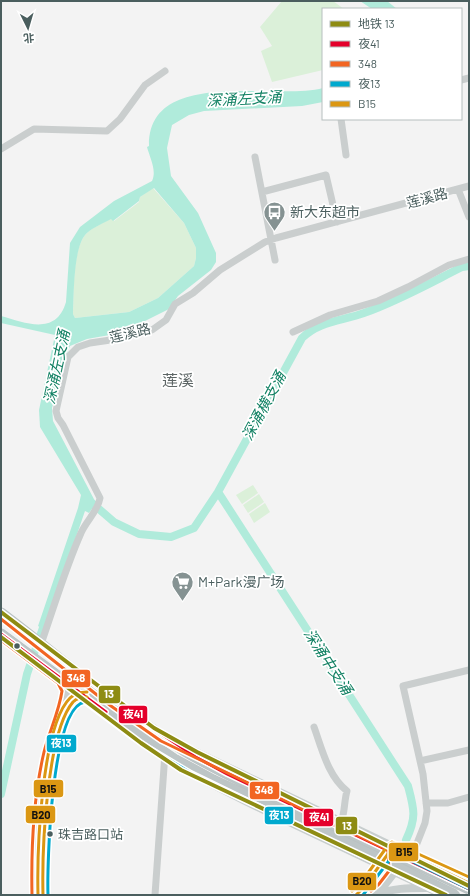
<svg xmlns="http://www.w3.org/2000/svg" width="470" height="896" viewBox="0 0 470 896" font-family="Barlow,'Noto Sans SC',sans-serif">
	<style>
		.green { fill: #dbf0d9 }
		.water { fill: #b0ebdb; fill-rule: evenodd }
		.lines { fill: none; stroke-linecap: round; stroke-linejoin: round }
		.river { stroke: #b0ebdb; stroke-width: 8 }
		.highway-casing { stroke: #b8c1c2; stroke-width: 11 }
		.minor { stroke: #cacece; stroke-width: 7 }
		.major { stroke: #c8cece; stroke-width: 8 }
		.highway { stroke: #bdc5c6; stroke-width: 10 }
		.highway-bridge-casing { stroke: #b8c1c2; stroke-width: 11; stroke-linecap: butt }
		.highway-bridge { stroke: #bdc5c6; stroke-width: 10 }
		.bus-1-casing { stroke: #fff; stroke-width: 6 }
		.bus-2-casing { stroke: #fff; stroke-width: 6 }
		.bus-3-casing { stroke: #fff; stroke-width: 6 }
		.bus-4-casing { stroke: #fff; stroke-width: 6 }
		.bus-5-casing { stroke: #fff; stroke-width: 6 }
		.bus-1 { stroke: #e4002b; stroke-width: 3 }
		.bus-2 { stroke: #f26522; stroke-width: 3 }
		.bus-3 { stroke: #00a9ce; stroke-width: 3 }
		.bus-4 { stroke: #db9713; stroke-width: 3 }
		.bus-5 { stroke: #db9713; stroke-width: 3 }
		.metro-1-casing { stroke: #fff; stroke-width: 7 }
		.metro-1 { stroke: #8e8c13; stroke-width: 4 }
		.bus-dot { fill: #4a5e5e; stroke: #fff; stroke-width: 1.5 }
		.labels { text-anchor: middle; stroke-width: 3.5; stroke-linejoin: round; paint-order: stroke }
		.bus-label { font-size: 13px; fill: #4a5e5e; stroke: #fff; text-anchor: start }
		.street-label { font-size: 14px; fill: #4a5e5e; stroke: #fff }
		.poi-label { font-size: 14px; fill: #4a5e5e; stroke: #fff; text-anchor: start }
		.water-label { font-size: 15px; font-style: italic; fill: #138264; stroke: #fff }
		.quarter-label { font-size: 16px; fill: #5e6666; stroke: #fff }
		.line-badge { stroke: #fff; stroke-width: 1.5 }
		.badge-label { font-size: 11px; text-anchor: middle; font-weight: bold; fill: #fff }
		.pale-badge-label { font-size: 11px; text-anchor: middle; font-weight: bold; fill: #111 }
	</style>
	<rect width="100%" height="100%" fill="#f3f3f3"/>
	<path class="green" d="M282,1H333L344,9H323V70L272,82L261,51L272,46L260,27Z
		M153,188L184,223L196,248V258L194,266L158,298L129,312L75,318L73,314C74,293 72,252 85,235C91,228 104,223 111,218L114,221L139,202L140,197Z
		M253,485L258,493L242,504L236,495Z
		M259,494L264,502L248,513L243,505Z
		M265,503L270,512L254,523L249,514Z"/>
	<path class="water" d="M360,1H387L397,9H372Z
		M323,88V102L302,106L204,111L189,115L172,125L167,148L171,176L198,213L216,253V262L211,270L178,296L169,309L121,333L87,339L70,346L65,358L52,408L53,421L96,503L89,513L85,511L44,630L38,626L78,508L81,495L40,427L39,410L55,335L1,323V316C26,323 56,336 66,302L70,243L80,227L114,201L152,181C157,171 150,158 147,147L149,146C148,66 276,101 323,88ZM154,188L184,223L196,248V258L194,266L158,298L129,312L75,318L73,314C74,295 73,245 87,233C94,227 104,223 111,219L113,221L139,201L140,197Z"/>
	<g class="lines">
		<path class="river" d="M218,492L408,786C414,809 417,817 406,840
			M92,503L114,522L139,534L171,537L194,528L218,492L302,338C319,321 342,321 364,313C398,301 430,283 462,267L469,266
			M1,794L27,674L46,619
			M371,886L376,879"/>
		<defs>
			<path id="highway" d="M1,613C62,659 120,710 185,751C219,772 257,788 293,806
				M1,634L117,720L174,759L213,780L288,815"/>
		</defs>
		<use href="#highway" class="highway-casing"/>
		<path class="minor" d="M461,80L469,78
			M341,119L346,155
			M1,149L34,129L107,131L120,119L145,85L165,71
			M255,157L275,260
			M458,189L469,217
			M262,192L326,175L337,222
			M293,332L330,315L378,301L408,287L449,265L469,259
			M41,644C54,607 65,569 81,533C86,521 98,511 100,498L63,425L58,418L56,411L68,357L78,347L90,343L124,338L152,330L166,320L175,304L193,293L220,270L265,242L276,238L469,186
			M65,717C69,706 73,697 87,697
			M314,727C322,749 328,776 347,791C344,801 345,813 341,822
			M420,761L469,750
			M426,803H448L469,797
			M412,856L425,823L427,811L423,774L403,686L469,670
			M37,895C35,850 39,800 49,755C54,734 62,714 67,694V690L63,682
			M43,895C39,844 47,791 57,740
			M155,895L165,753"/>
		<path class="major" d="M192,750L469,883
			M200,778L247,802L443,895
			M356,895L364,887L382,862
			M374,895L383,887L394,873L393,848
			M376,895C392,888 409,888 426,888"/>
		<use href="#highway" class="highway"/>
		<defs>
			<path id="highway-bridge" d="M293,806L469,889
				M288,815L455,895"/>
		</defs>
		<use href="#highway-bridge" class="highway-bridge-casing"/>
		<use href="#highway-bridge" class="highway-bridge"/>
		<defs>
			<path id="bus-1" d="M1,613L139,719L196,757L227,774L469,889
				M1,634L106,712"/>
			<path id="bus-2" d="M1,619L111,706L161,741L388,850L389,871L379,884L371,891
				M1,640L58,683L62,691C59,712 49,732 44,752C33,799 31,847 32,895"/>
			<path id="bus-3" d="M48,895C47,866 51,706 85,702L136,740L191,773L443,895
				M363,895L395,853L467,888"/>
			<path id="bus-4" d="M43,895C42,853 46,734 73,702C77,698 82,697 87,697
				M356,895L364,887L393,847L469,883"/>
			<path id="bus-5" d="M352,891L360,884L389,844L392,842L469,877
				M38,895C37,853 41,727 70,698C75,693 81,692 87,692"/>
		</defs>
		<use href="#bus-1" class="bus-1-casing"/>
		<use href="#bus-2" class="bus-2-casing"/>
		<use href="#bus-3" class="bus-3-casing"/>
		<use href="#bus-4" class="bus-4-casing"/>
		<use href="#bus-5" class="bus-5-casing"/>
		<use href="#bus-1" class="bus-1"/>
		<use href="#bus-2" class="bus-2"/>
		<use href="#bus-3" class="bus-3"/>
		<use href="#bus-4" class="bus-4"/>
		<use href="#bus-5" class="bus-5"/>
		<defs>
			<path id="metro-1" d="M1,612L154,728L197,752L469,886
				M1,637L141,743L181,770L446,895"/>
		</defs>
		<use href="#metro-1" class="metro-1-casing"/>
		<use href="#metro-1" class="metro-1"/>
	</g>
	<defs>
		<symbol id="bus-pin" viewBox="-11 -11 22 30"><path d="M0 17L-7.5 6A9.5 9.5 0 1 1 7.5 6Z" fill="#859292" stroke="#fff"/><path d="M-5-6H5V4H4V6H2V4H-2V6H-4V4H-5ZM-3.5-4V0h7V-4ZM-3.5 1.2v1.5H-2V1.2ZM2 1.2v1.5H3.5V1.2Z" fill="#fff"/></symbol>
		<symbol id="supermarket-pin" viewBox="-11 -11 22 30"><path d="M0 17L-7.5 6A9.5 9.5 0 1 1 7.5 6Z" fill="#859292" stroke="#fff"/><path d="M-6-5.5h2.5l.6 2H6L4.5 2H-2.5L-4.4-4H-6ZM-1.5 3.2a1.3 1.3 0 1 0 .1 0ZM3 3.2a1.3 1.3 0 1 0 .1 0Z" fill="#fff"/></symbol>
	</defs>
	<g fill-rule="evenodd">
		<use href="#bus-pin" x="262" y="200" width="25" height="34"/>
		<use href="#supermarket-pin" x="170" y="570" width="25" height="34"/>
	</g>
	<g class="bus-dot">
		<circle cx="17" cy="646" r="3.5"/>
		<circle cx="50" cy="834" r="3.5"/>
	</g>
	<g class="labels">
		<g class="bus-label">
			<text x="58" y="839">珠吉路口站</text>
		</g>
		<g class="street-label">
			<text transform="translate(427 198) rotate(-15)" y="5">莲溪路</text>
			<text transform="translate(130 333) rotate(-14)" y="5">莲溪路</text>
		</g>
		<g class="poi-label">
			<text x="290" y="217">新大东超市</text>
			<text x="198" y="587">M+Park漫广场</text>
		</g>
		<g class="water-label">
			<text transform="translate(244 99) rotate(-3)" y="5">深涌左支涌</text>
			<text transform="translate(57 367) rotate(-78)" y="5">深涌左支涌</text>
			<text transform="translate(264 406) rotate(-62)" y="5">深涌横支涌</text>
			<text transform="translate(328 662) rotate(57)" y="5">深涌中支涌</text>
		</g>
		<g class="quarter-label">
			<text x="178" y="386">莲溪</text>
		</g>
	</g>
	<g class="line-badge">
		<rect x="61" y="669" width="30" height="19" rx="4" fill="#f26522"/>
		<rect x="98" y="685" width="23" height="19" rx="4" fill="#8e8c13"/>
		<rect x="118" y="705" width="30" height="19" rx="4" fill="#e4002b"/>
		<rect x="46" y="734" width="31" height="19" rx="4" fill="#00a9ce"/>
		<rect x="33" y="779" width="31" height="19" rx="4" fill="#db9713"/>
		<rect x="249" y="781" width="31" height="19" rx="4" fill="#f26522"/>
		<rect x="25" y="805" width="31" height="19" rx="4" fill="#db9713"/>
		<rect x="264" y="806" width="30" height="19" rx="4" fill="#00a9ce"/>
		<rect x="303" y="808" width="31" height="19" rx="4" fill="#e4002b"/>
		<rect x="335" y="816" width="23" height="19" rx="4" fill="#8e8c13"/>
		<rect x="388" y="842" width="31" height="20" rx="4" fill="#db9713"/>
		<rect x="347" y="872" width="30" height="19" rx="4" fill="#db9713"/>
	</g>
	<g class="badge-label">
		<text x="76" y="682">348</text>
		<text x="109" y="698">13</text>
		<text x="133" y="718">夜41</text>
		<text x="61" y="747">夜13</text>
		<text x="264" y="794">348</text>
		<text x="279" y="819">夜13</text>
		<text x="319" y="821">夜41</text>
		<text x="347" y="830">13</text>
	</g>
	<g class="pale-badge-label">
		<text x="48" y="793">B15</text>
		<text x="41" y="819">B20</text>
		<text x="404" y="856">B15</text>
		<text x="362" y="885">B20</text>
	</g>
	<rect width="470" height="896" fill="none" stroke="#4a5e5e" stroke-width="4"/>
	<rect x="322" y="8" width="140" height="112" fill="#ffffff" stroke="#b7bfbf"/>
	<rect x="330" y="21" width="20" height="6" fill="#8e8c13" stroke="#b7bfbf"/>
	<text x="358" y="28" font-size="12" fill="#4a5e5e">地铁 13</text>
	<rect x="330" y="41" width="20" height="6" fill="#e4002b" stroke="#b7bfbf"/>
	<text x="358" y="48" font-size="12" fill="#4a5e5e">夜41</text>
	<rect x="330" y="61" width="20" height="6" fill="#f26522" stroke="#b7bfbf"/>
	<text x="358" y="68" font-size="12" fill="#4a5e5e">348</text>
	<rect x="330" y="81" width="20" height="6" fill="#00a9ce" stroke="#b7bfbf"/>
	<text x="358" y="88" font-size="12" fill="#4a5e5e">夜13</text>
	<rect x="330" y="101" width="20" height="6" fill="#db9713" stroke="#b7bfbf"/>
	<text x="358" y="108" font-size="12" fill="#4a5e5e">B15</text>
	<g transform="translate(28 28) rotate(175)" stroke="#ffffff" stroke-width="3" paint-order="stroke">
	<path d="M0-3L7 15L0 10L-7 15Z" fill="#4a5e5e"/>
	<text y="-6" font-size="11" font-weight="bold" text-anchor="middle" fill="#4a5e5e">北</text>
	</g>
</svg>
